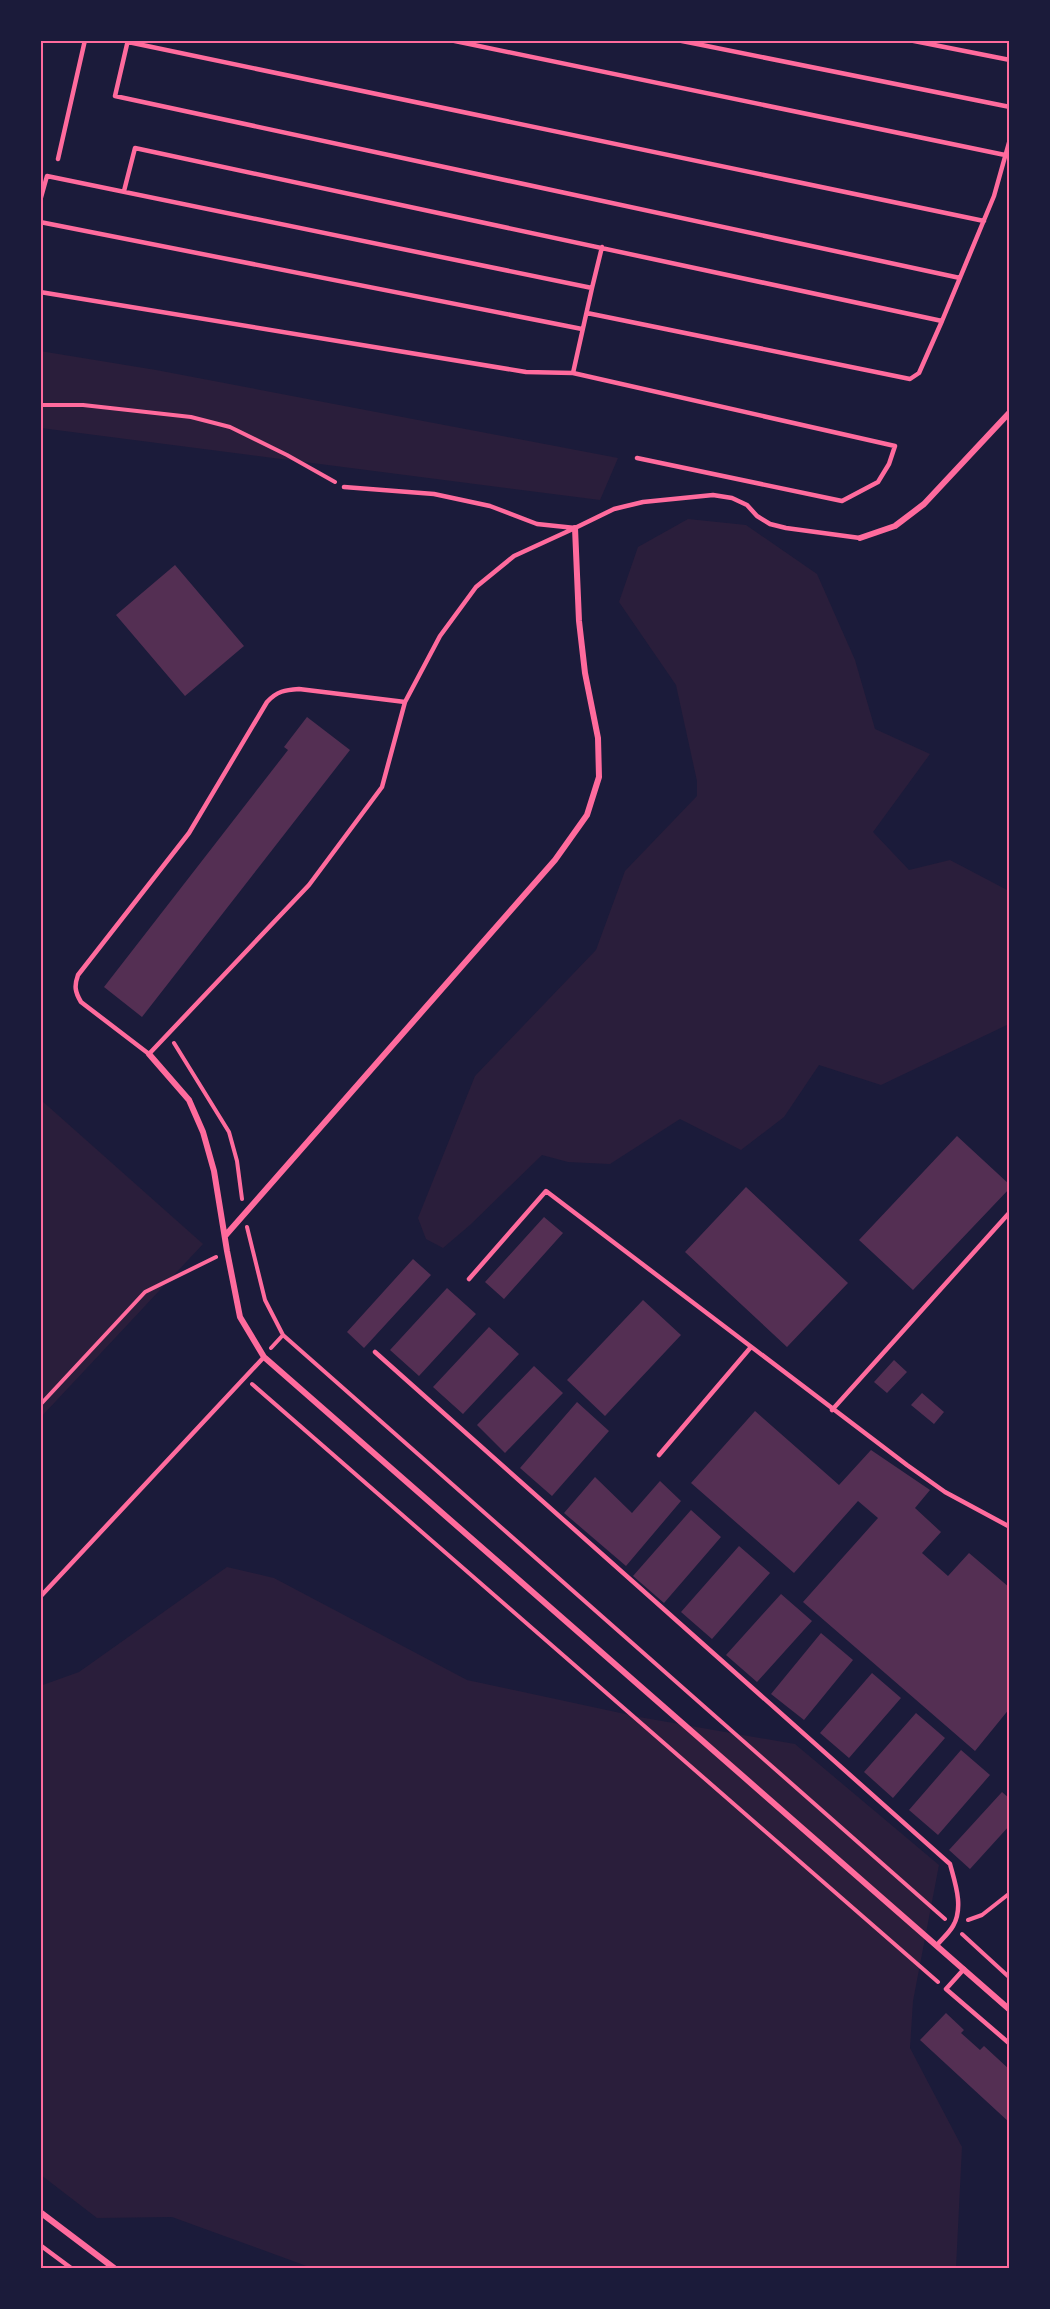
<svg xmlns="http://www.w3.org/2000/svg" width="1050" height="2309" viewBox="0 0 1050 2309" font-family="Manrope,sans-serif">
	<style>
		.green { fill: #2a1e3b }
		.building { fill: #542f53 }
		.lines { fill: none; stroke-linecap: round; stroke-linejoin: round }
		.path { stroke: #ff6b9d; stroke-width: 4 }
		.service { stroke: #ff6b9d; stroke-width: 4.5 }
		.minor { stroke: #ff6b9d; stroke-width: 6 }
		.neatline { fill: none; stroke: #ff6b9d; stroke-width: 2 }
	</style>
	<rect width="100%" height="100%" fill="#1b1b3a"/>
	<path class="green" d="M40,351L156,370L618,458L600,500L41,428Z
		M688,519L746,525L817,574L855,660L875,729L930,754L873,832L909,870L950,860L1009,891V1024L881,1085L819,1065L784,1117L741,1150L680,1119L610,1164L568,1162L542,1155L470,1225L443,1248L426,1239L418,1218L475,1076L596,950L625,871L697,796V781L676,685L619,602L638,547Z
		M41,1100L203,1244L41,1417Z
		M227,1567L274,1578L467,1680L639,1717L795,1744L939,1865L913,2001L910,2048L962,2147L956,2268H312L172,2217L97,2218L41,2175L40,1686L79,1672Z"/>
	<path class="building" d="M175,565L244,646L185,696L116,615Z
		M307,717L350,750L142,1017L104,987L288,750L284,747Z
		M957,1136L1010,1185V1188L913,1290L859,1240Z
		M746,1187L848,1283L787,1347L685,1252Z
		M544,1217L563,1233L504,1299L485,1282Z
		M413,1259L431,1275L364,1348L347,1332Z
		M447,1288L476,1314L419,1376L390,1350Z
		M643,1300L681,1335L605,1416L567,1380Z
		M489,1327L519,1354L463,1414L433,1387Z
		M894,1360L907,1372L887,1393L874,1382Z
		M534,1366L563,1393L505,1453L477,1425Z
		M922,1393L944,1412L934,1424L911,1405Z
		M577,1402L609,1431L552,1496L520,1468Z
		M755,1411L839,1485L871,1450L930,1490L915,1508L941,1532L922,1553L948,1576L969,1553L1010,1588V1708L975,1751L803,1602L878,1518L858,1501L794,1573L691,1483Z
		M595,1477L632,1513L660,1481L681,1501L626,1566L564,1513Z
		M691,1510L721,1537L664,1603L633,1576Z
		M739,1546L770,1573L712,1639L681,1612Z
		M781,1594L812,1621L757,1682L726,1655Z
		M821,1633L853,1660L804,1720L771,1694Z
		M872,1673L901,1698L849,1758L820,1733Z
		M916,1713L945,1738L893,1798L864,1772Z
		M961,1750L990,1775L938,1835L909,1810Z
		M1002,1792L1010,1799V1825L970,1869L949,1850Z
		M946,2013L964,2030L961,2033L980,2050L984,2046L1010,2070V2123L920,2040Z"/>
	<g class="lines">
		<path class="path" d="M40,405H83L191,417L230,427L287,455L335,482
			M174,1043L229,1132L237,1161L242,1199
			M247,1227L265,1300L283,1335L945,1919
			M271,1348L283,1335
			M252,1384L938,1982
			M40,1405L145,1292L216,1257
			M968,1920L982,1915L1010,1893
			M962,1934L1010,1978"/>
		<path class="service" d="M128,40L115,96L960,278
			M450,40L1005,155
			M677,40L1010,107
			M909,40L1010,60
			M128,42L984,221
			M58,159L85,40
			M124,191L135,148L942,321
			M40,201L47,176L592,288L573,373L526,372L40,292
			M40,222L582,329
			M592,288L602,247
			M587,313L910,379L919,373L942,321L994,196L1010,139
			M573,373L895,446L889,464L878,482L842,501L637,458
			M344,487L434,494L490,506L537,524L575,528L614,509L643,502L713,495L732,498L747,505L757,516L770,524L786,528L860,538
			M405,702L299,689C285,690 277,691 267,702L189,833L78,975C74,986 75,992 81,1002L149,1054L309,885L382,787L405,702L440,636L476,587L514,556L575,528
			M469,1279L546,1191L907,1465L945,1492L1010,1527
			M375,1352L950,1864C955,1883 964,1907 953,1926C949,1933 942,1939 937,1945
			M832,1410L1010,1212
			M659,1455L751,1347
			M40,1597L264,1357
			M964,1969L946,1989L1010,2044
			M40,2245L71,2268"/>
		<path class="minor" d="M860,538L895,526L924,504L1010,412
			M149,1054L189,1100L203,1132L214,1171L227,1251L240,1317L264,1357L1010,2010
			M225,1236L555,860L587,815L599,777L598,738L585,673L579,621L575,528
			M40,2212L114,2268"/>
	</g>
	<rect width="1050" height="2309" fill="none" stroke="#1b1b3a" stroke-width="84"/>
	<rect x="42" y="42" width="966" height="2225" class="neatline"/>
</svg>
